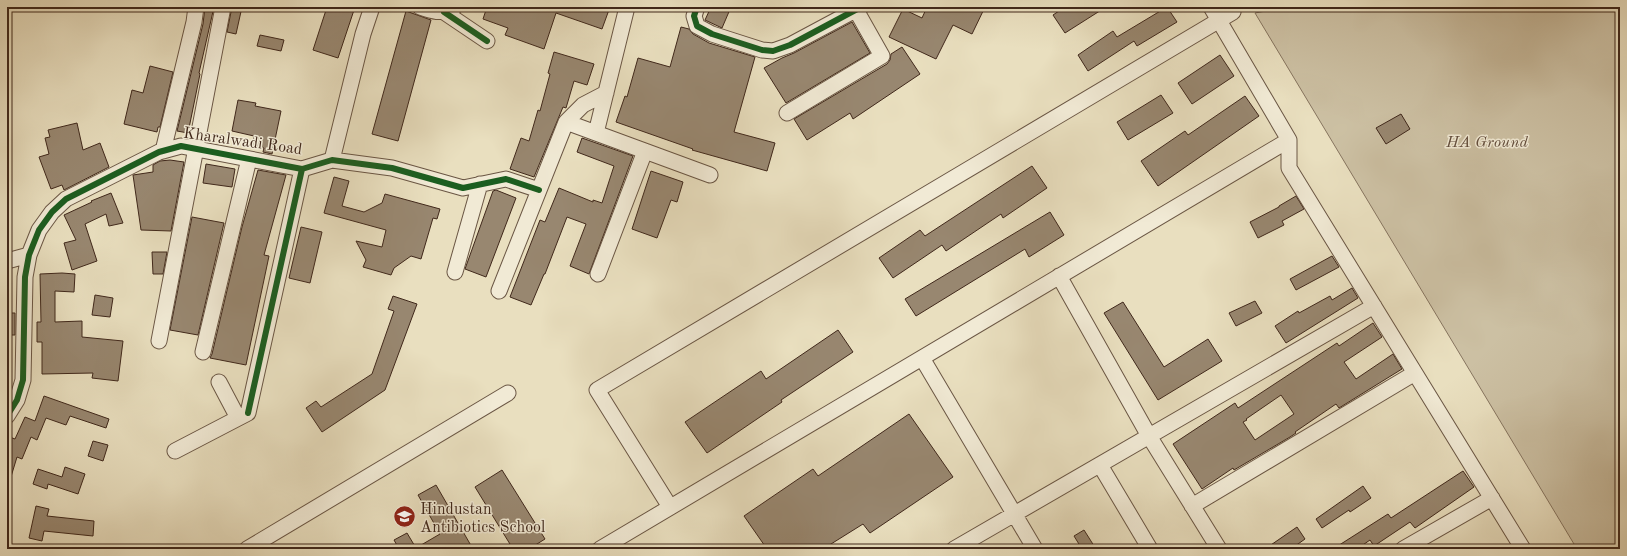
<svg xmlns="http://www.w3.org/2000/svg" width="1627" height="556" viewBox="0 0 1627 556" font-family="'Old Standard TT',serif">
	<style>
		.green { fill: #ccc0a3; stroke: #86745f }
		.building { fill: #988770; stroke: #40281b; fill-rule: evenodd }
		.lines { fill: none; stroke-linecap: round; stroke-linejoin: round }
		.minor-casing { stroke: #6a5644; stroke-width: 17 }
		.minor { stroke: #f1ead5; stroke-width: 15 }
		.cycleway-casing { stroke: #f1ead5; stroke-width: 8 }
		.cycleway { stroke: #1b5e20; stroke-width: 6 }
		.labels { text-anchor: middle; stroke-width: 3; stroke-linejoin: round; paint-order: stroke }
		.street-label { font-size: 16px; fill: #40281b; stroke: #f1ead5 }
		.park-label { font-size: 16px; font-style: italic; fill: #634e3d; stroke: #f1ead5 }
		.poi-label { font-size: 16px; fill: #40281b; stroke: #f1ead5; text-anchor: start }
	</style>
	<rect width="100%" height="100%" fill="#e9dfbf"/>
	<filter id="stains"><feTurbulence type="fractalNoise" baseFrequency=".005" numOctaves="4"/><feColorMatrix values="0 0 0 0 .2 0 0 0 0 .09 0 0 0 0 .02 0 0 0 .5 -.17"/></filter>
	<radialGradient id="worn" r=".72"><stop offset=".6" stop-color="#630" stop-opacity="0"/><stop offset="1" stop-color="#630" stop-opacity=".3"/></radialGradient>
	<path class="green" d="M1287,7H1620V549H1577L1255,13Z"/>
	<path class="building" d="M205,7H214L199,73L200,74L188,133L177,131L203,24Z
		M232,7H242L236,34L227,32Z
		M327,7H355L338,58L313,50Z
		M487,7H610L602,29L556,13L544,49L505,35L508,28L483,19Z
		M711,7H731L722,28L705,20Z
		M927,7H985L972,34L953,25L936,59L889,37L903,9L922,18Z
		M1065,7H1106L1065,33L1053,15Z
		M1167,7L1177,22L1137,46L1134,41L1088,71L1078,55L1113,31L1117,37Z
		M406,11L431,20L398,141L372,134Z
		M852,22L870,53L786,103L764,68L782,58L794,53Z
		M681,27L689,29L693,34L709,43L755,57L734,132L775,143L767,171L692,150L693,149L616,122L625,96L627,97L638,58L670,67Z
		M260,35L284,40L281,51L257,46Z
		M902,47L920,74L853,119L850,113L807,140L794,119L887,64L890,60L891,54Z
		M554,52L594,64L587,85L574,81L566,108L563,107L534,177L510,169L521,138L529,141L538,110L540,111L550,74L548,73Z
		M1220,55L1234,76L1192,104L1178,83Z
		M150,66L173,72L160,127H158L157,132L124,124L132,90L143,93Z
		M1161,95L1173,113L1128,140L1117,122Z
		M1245,96L1259,116L1158,186L1141,161L1185,131L1188,135Z
		M238,100L256,103L255,106L281,111L272,154L263,152L264,148L252,146L254,136L232,131Z
		M1401,114L1410,129L1386,144L1376,128Z
		M77,123L83,150L100,143L109,167L64,190L62,185L51,189L39,157L49,154L45,138L50,137L48,130Z
		M582,138L633,156L589,274L570,266L586,224L567,217L545,274H544L531,305L510,297L540,220L545,222L559,188L593,202V200L602,203L614,166L577,152Z
		M170,160L184,162L171,231L141,230L133,175L153,172V165L160,161Z
		M206,164L235,169L232,187L203,183Z
		M1032,166L1047,188L1003,218L1001,214L946,251L942,245L893,278L879,258L920,230L925,236Z
		M258,170L286,175L264,255L269,256L246,365L210,358L212,354L242,227Z
		M651,171L683,182L677,202L671,200L657,238L632,229Z
		M334,177L349,181L342,206L364,212L382,203L385,194L440,209L437,219L433,218L421,259L411,256L394,268L391,275L363,267L366,260L356,241L382,247L386,230L324,213Z
		M496,190L516,198L486,277L465,269L493,191Z
		M111,193L123,223L109,226L106,214L85,224L97,261L72,270L64,243L76,240L64,215L92,202L91,201Z
		M1296,196L1304,209L1282,221L1284,225L1258,238L1250,222L1279,207V206Z
		M1050,212L1064,235L1029,257L1025,249L916,316L905,299Z
		M192,217L224,223L198,335L170,330Z
		M301,227L322,232L310,283L289,278Z
		M152,252H167L163,274H153Z
		M1332,256L1339,267L1296,290L1290,279Z
		M62,273L75,274L74,292L55,291V322L82,321V337L123,341L118,381L92,378L93,373L42,374V342H37V322H41L40,274Z
		M1352,288L1358,298L1286,343L1275,326L1298,311L1299,313L1330,296L1332,300Z
		M95,295L113,298L110,317L92,315Z
		M393,296L417,304L385,390L322,432L306,408L316,401L321,407L372,374L394,311L388,309Z
		M1255,301L1262,313L1236,326L1229,313Z
		M1123,302L1164,367L1208,339L1222,361L1158,400L1104,313Z
		M7,313H15V335H7Z
		M1373,323L1382,337L1344,362L1356,379L1393,354L1402,369L1339,408L1336,404L1295,432L1296,433L1290,437L1234,470L1233,468L1202,489L1173,444L1235,403L1238,408L1337,343L1339,346ZM1281,395L1294,414L1255,440L1243,422L1247,420L1246,419Z
		M838,330L853,352L781,400L782,402L707,453L685,422L761,371L766,379Z
		M44,396L109,419L106,428L70,416L66,425L46,418L37,440L31,437L22,459L17,457L10,480H7V436L15,439L25,417L35,421Z
		M909,414L953,477L870,533L863,524L823,549H767L744,516L813,469L818,476Z
		M93,441L108,445L103,461L88,456Z
		M65,467L85,474L78,494L48,484L47,489L33,484L38,469L62,477Z
		M502,470L545,539L529,549H513L475,487Z
		M1463,471L1474,487L1415,528L1410,522L1374,546L1370,540L1357,549H1333L1388,514L1391,518Z
		M436,485L473,549H399L394,540L407,533L416,548L440,534L418,495Z
		M1363,486L1371,498L1350,512L1349,510L1322,528L1316,519Z
		M36,506L49,509L47,516L94,521L93,536L44,531L42,541L29,538Z
		M1297,527L1305,539L1291,549H1265Z
		M1084,530L1096,549H1082L1074,536Z"/>
	<g class="lines">
		<defs>
			<path id="minor" d="M420,7C432,11 440,14 453,9
				M697,7L694,16L697,26L712,34L762,50L773,51L790,45L861,7
				M1211,7L1289,140V168L1523,549
				M444,12L487,41
				M787,113L882,56L856,10
				M566,122L710,175
				M596,133L627,7
				M163,151L194,22L196,7
				M332,160L363,34L372,7
				M7,261L29,255
				M455,272L480,184
				M598,274L645,151
				M1059,276L1149,436L1219,549
				M499,291L566,122L583,105L606,93
				M159,341L223,7
				M203,352L249,159
				M922,358L1035,549
				M219,382L238,418
				M7,416L17,400L23,380L25,277L29,255L39,230L52,212L66,199L159,152L181,146L302,169L332,160L392,168L463,188L506,179L539,190
				M175,451L248,413L302,169
				M1100,465L1150,549
				M1192,506L1415,373
				M670,507L597,390L1233,12
				M247,549L508,393
				M600,549L1289,140
				M954,549L1374,306
				M1403,549L1492,498"/>
		</defs>
		<use href="#minor" class="minor-casing"/>
		<use href="#minor" class="minor"/>
		<defs>
			<path id="cycleway" d="M697,7L694,16L697,26L712,34L762,50L773,51L790,45L861,7
				M444,12L487,41
				M248,413L302,169
				M7,416L17,400L23,380L25,277L29,255L39,230L52,212L66,199L159,152L181,146L302,169L332,160L392,168L463,188L506,179L539,190"/>
		</defs>
		<use href="#cycleway" class="cycleway-casing"/>
		<use href="#cycleway" class="cycleway"/>
	</g>
	<defs>
		<symbol id="school-disc" viewBox="-11 -11 22 22"><circle r="9.5" fill="#8f2418" stroke="#f1ead5"/><path d="M0-5L7-2L0 1L-7-2ZM-4 1L0 2.5L4 1V4Q0 6-4 4Z" fill="#fff"/></symbol>
	</defs>
	<g fill-rule="evenodd">
		<use href="#school-disc" x="392" y="504" width="25" height="25"/>
	</g>
	<g class="labels">
		<g class="street-label">
			<text transform="translate(243 140) rotate(8)" y="6">Kharalwadi Road</text>
		</g>
		<g class="park-label">
			<text x="1487" y="147">HA Ground</text>
		</g>
		<g class="poi-label">
			<text x="420" y="514">Hindustan<tspan x="420" dy="18">Antibiotics School</tspan></text>
		</g>
	</g>
	<rect width="1627" height="556" fill="none" stroke="#e9dfbf" stroke-width="24"/>
	<rect x="8" y="8" width="1611" height="540" fill="none" stroke="#40281b" stroke-width="2"/>
	<rect x="12" y="12" width="1603" height="532" fill="none" stroke="#40281b"/>
	<rect width="100%" height="100%" filter="url(#stains)"/>
	<rect width="100%" height="100%" fill="url(#worn)"/>
</svg>
